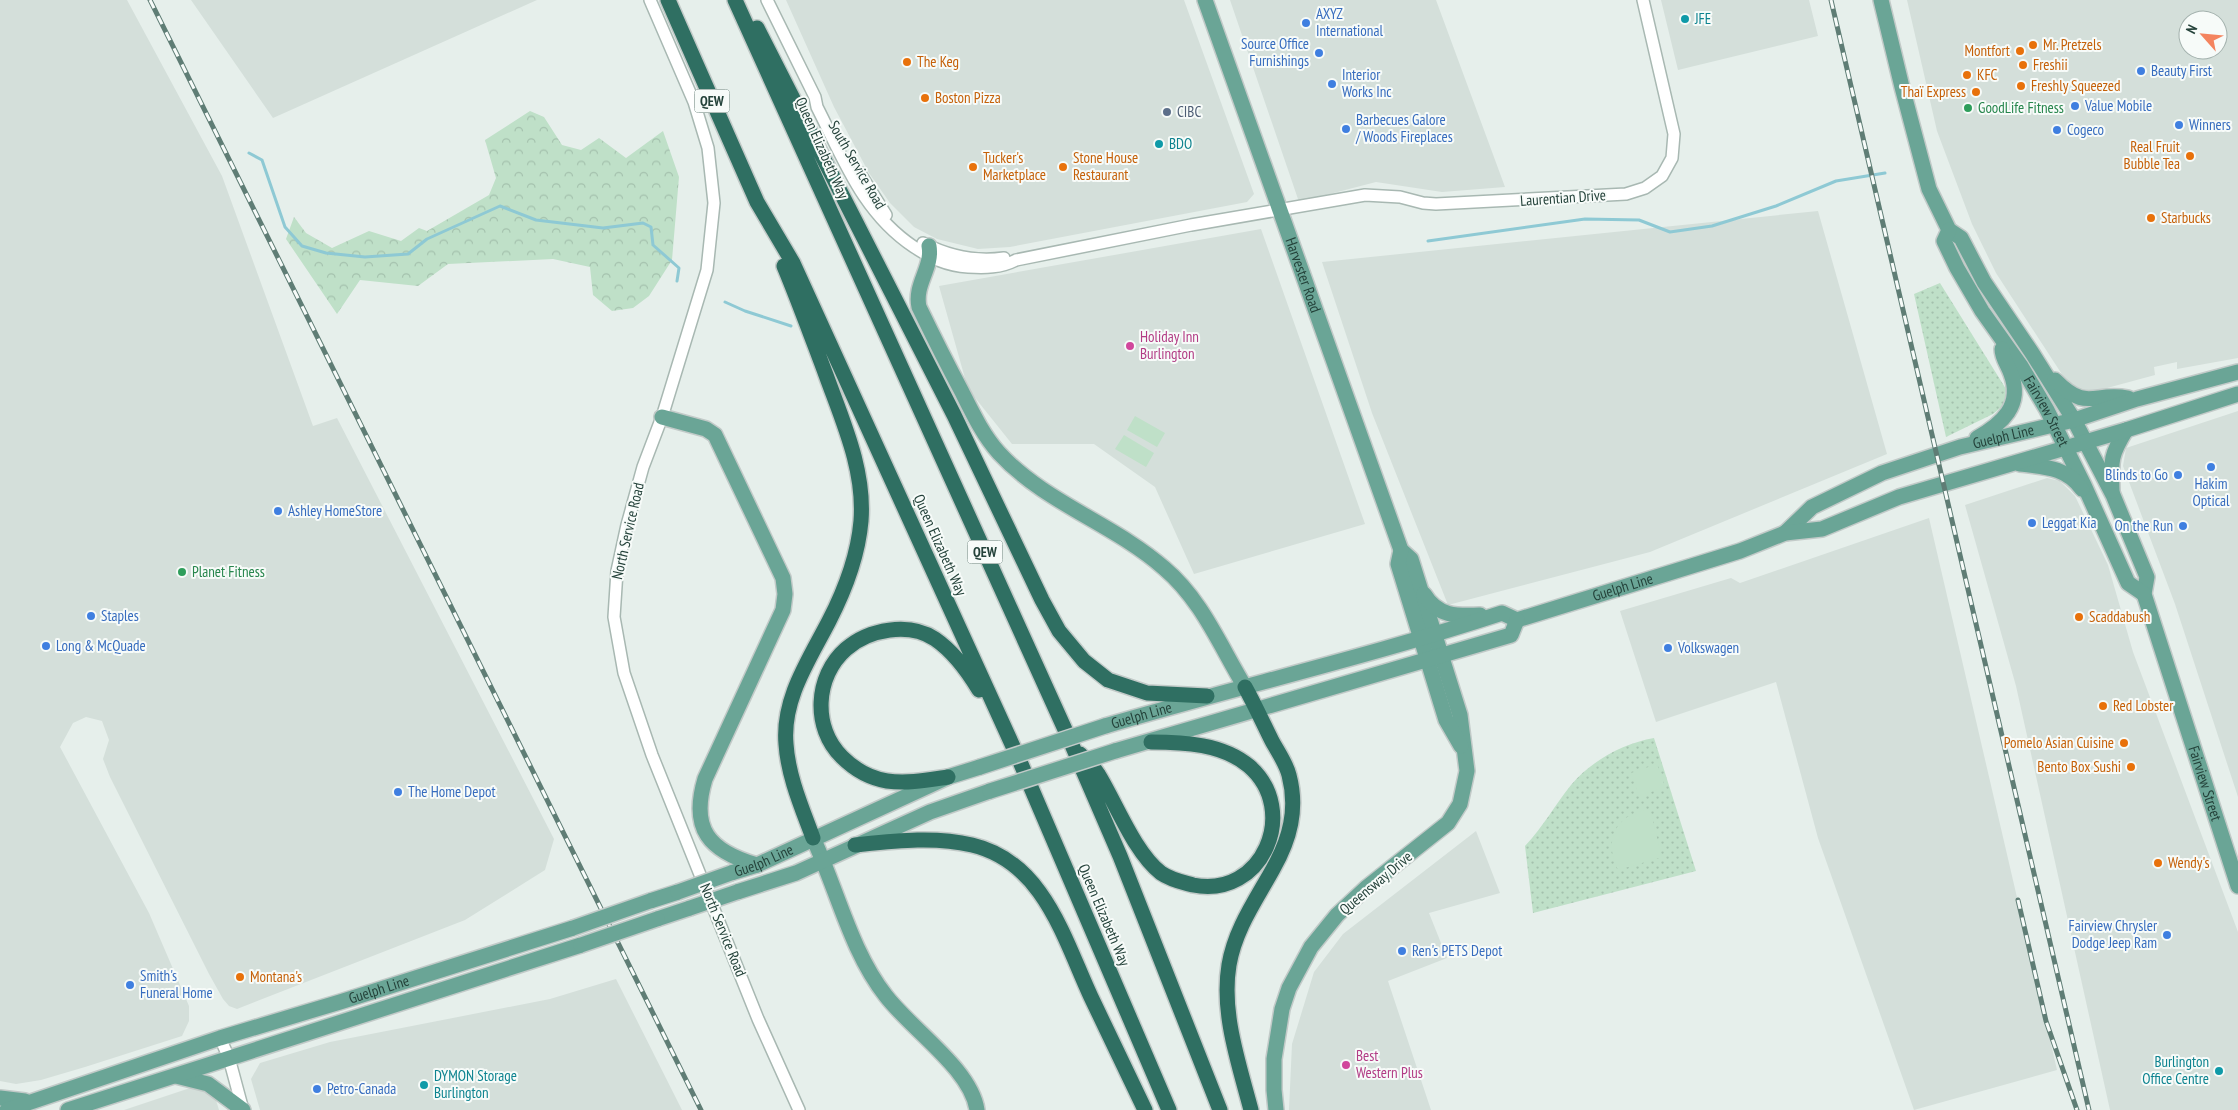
<svg xmlns="http://www.w3.org/2000/svg" width="2238" height="1110" viewBox="0 0 2238 1110" font-family="'PT Sans Narrow',sans-serif">
	<style>
		.built { fill: #d4dfda; fill-rule: evenodd }
		.green { fill: url(#green-dots) }
		.forest { fill: url(#forest-crowns) }
		.pitch { fill: #bfe0c8 }
		.lines { fill: none; stroke-linecap: round; stroke-linejoin: round }
		.stream { stroke: #8ec9d4; stroke-width: 3 }
		.minor-casing { stroke: #a8b8b2; stroke-width: 14 }
		.major-casing { stroke: #c2cac8; stroke-width: 18 }
		.highway-casing { stroke: #c2cac8; stroke-width: 18 }
		.minor { stroke: #fff; stroke-width: 11 }
		.major { stroke: #6aa596; stroke-width: 15 }
		.highway { stroke: #2f6f62; stroke-width: 15 }
		.rail-casing { stroke: #5f7d75; stroke-width: 5 }
		.rail { stroke: #f7fbf9; stroke-width: 3; stroke-dasharray: 9; stroke-linecap: butt }
		.major-bridge-casing { stroke: #c2cac8; stroke-width: 18; stroke-linecap: butt }
		.major-bridge { stroke: #6aa596; stroke-width: 15 }
		.culture-dot { fill: #0f9aa8; stroke: #f7fbf9; stroke-width: 2 }
		.shop-dot { fill: #3f7fe0; stroke: #f7fbf9; stroke-width: 2 }
		.food-dot { fill: #e8710a; stroke: #f7fbf9; stroke-width: 2 }
		.leisure-dot { fill: #2e9e5b; stroke: #f7fbf9; stroke-width: 2 }
		.service-dot { fill: #5c6f8a; stroke: #f7fbf9; stroke-width: 2 }
		.hotel-dot { fill: #d1479c; stroke: #f7fbf9; stroke-width: 2 }
		.labels { text-anchor: middle; stroke-width: 4; stroke-linejoin: round; paint-order: stroke }
		.shield { fill: #f7fbf9; stroke: #637a73; stroke-width: 1 }
		.shield-label { font-size: 14px; font-weight: bold; fill: #24423a }
		.shop-label { font-size: 15px; fill: #366cbe; stroke: #f7fbf9; text-anchor: start }
		.culture-label { font-size: 15px; fill: #0d838f; stroke: #f7fbf9; text-anchor: start }
		.food-label { font-size: 15px; fill: #c56008; stroke: #f7fbf9; text-anchor: start }
		.leisure-label { font-size: 15px; fill: #27864d; stroke: #f7fbf9; text-anchor: start }
		.service-label { font-size: 15px; fill: #4e5e75; stroke: #f7fbf9; text-anchor: start }
		.street-label { font-size: 15px; fill: #24423a; stroke: #f7fbf9 }
		.hotel-label { font-size: 15px; fill: #b23c85; stroke: #f7fbf9; text-anchor: start }
	</style>
	<defs>
		<pattern id="green-dots" width="8" height="8" patternUnits="userSpaceOnUse" patternTransform="scale(1.25)"><rect width="8" height="8" fill="#bfe0c8"/><path d="M2 2h.1M6 6h.1" fill="none" stroke="#a4c1ad" stroke-width="1.8" stroke-linecap="round"/></pattern>
		<pattern id="forest-crowns" width="20" height="18" patternUnits="userSpaceOnUse" patternTransform="scale(1.25)"><rect width="20" height="18" fill="#bfe0c8"/><path d="M2 6a3 3 0 1 1 6 0M12 15a3 3 0 1 1 6 0" fill="none" stroke="#a4c1ad"/></pattern>
	</defs>
	<rect width="100%" height="100%" fill="#e6efeb"/>
	<path class="built" d="M0,0H127L222,176L313,426L337,418L554,839L545,870L465,920L237,1009L229,1006L223,999L209,974L110,777L103,759L109,740L102,721L86,717L73,723L60,747L149,913L189,1006V1021L182,1036L85,1067L41,1080L16,1084L0,1081Z
		M191,0H537L273,118Z
		M786,0H1184L1254,194L1247,202L1010,247L978,249L937,239L914,227L890,203L869,173L834,107Z
		M1230,0H1436L1505,187L1442,192L1376,182L1299,202Z
		M1661,0H1809L1818,36L1678,70Z
		M1907,0H2238V358L2177,369V362L2154,367L2155,375L2096,391H2084L2074,387L2065,379L1996,273L1972,224L1937,131ZM2188,20H2218V50H2188Z
		M1818,211L1887,454L1650,552L1448,605L1372,413L1322,262Z
		M1261,229L1365,524L1194,574L1155,487L1094,444H1012L968,389L939,286Z
		M2238,411V797L2175,604L2123,466L2126,448Z
		M2047,478L2060,481L2075,496L2108,565L2133,652L2238,932V1110H2110L2016,686L1965,505Z
		M1929,518L2057,1070L1914,1110L1818,838L1776,682L1656,722L1620,611L1731,578L1740,583Z
		M1476,831L1500,893L1429,913L1447,958L1388,981L1431,1110H1289L1292,1044L1314,972L1343,934Z
		M616,979L682,1110H260L251,1079L260,1063L330,1042L550,999Z
		M193,1087L205,1090L215,1097L219,1110H124Z"/>
	<path class="green" d="M1940,283L2006,389L2004,405L1993,414L1946,437L1914,294Z
		M1654,738L1696,871L1533,913L1525,846C1543,827 1555,805 1571,785C1591,761 1624,743 1654,738Z"/>
	<path class="forest" d="M530,111L544,117L562,145L581,150L599,138L626,158L663,131L679,177L672,260L649,296L633,308L612,311L593,295L590,267L553,259L448,264L418,286L360,280L337,314L286,239L294,217L306,233L332,248L369,231L401,241L419,228L427,231L489,195L496,178L485,140Z"/>
	<path class="pitch" d="M1135,416L1165,433L1157,447L1127,430Z
		M1124,435L1154,453L1146,467L1115,449Z
		M1657,764L1665,787L1639,796L1631,773Z
		M1650,809L1661,854L1659,858L1618,870C1603,840 1616,814 1650,809Z"/>
	<g class="lines">
		<path class="stream" d="M249,153L262,160L285,227L302,246L326,253L365,257L408,254L427,239L500,206L536,220L603,228L643,223L651,227L653,245L679,268L677,281
			M1428,241L1585,219L1639,220L1670,232L1712,226L1776,206L1836,181L1885,173
			M725,302L745,311L791,326"/>
		<defs>
			<path id="minor" d="M650,0L694,102L708,148L714,203L707,270L662,417L643,467L627,525L617,571L614,617L624,673L652,755L758,1019L799,1110
				M767,0L815,97L817,107C844,160 863,213 914,247C931,258 947,266 968,267C985,268 1001,268 1016,260L1191,225L1365,195L1400,197L1423,203L1436,204L1626,194L1645,188L1662,176L1672,158L1674,134L1643,0
				M859,172L886,215
				M923,243C948,256 975,262 1004,258
				M220,1038L229,1058L243,1110"/>
			<g id="major">
				<path id="s1" d="M1205,0L1401,550L1411,559L1460,715L1467,771L1460,804L1448,823L1366,888L1337,915L1311,947L1289,988L1282,1009L1274,1059V1090L1276,1110"/>
				<path id="s2" d="M1881,0L1902,87L1929,189L1949,230L1961,238L1984,282L2032,353L2074,420L2113,495L2147,577L2144,594L2238,886"/>
				<path id="s3" d="M1949,230L1944,241L1957,268L1982,311L2021,366L2047,410L2084,485L2128,583L2144,594"/>
				<path d="M929,246C933,268 914,284 919,307C933,336 947,364 962,392C973,414 983,435 999,453C1045,503 1114,524 1164,568C1202,600 1220,646 1245,687"/>
				<path d="M2055,380C2088,413 2093,391 2128,398"/>
				<path d="M662,417L706,429L715,435L783,578L785,594L783,610L705,779C690,829 709,851 757,865"/>
				<path d="M1977,438C2002,424 2023,405 2011,374C2008,365 2002,358 2002,349"/>
				<path d="M2020,464C2045,467 2066,467 2082,489"/>
				<path d="M2112,491C2111,461 2110,456 2126,430"/>
				<path id="s4" d="M1785,533L1812,507L1882,473L1960,447L2074,420L2137,399L2238,372"/>
				<path d="M1401,550L1398,564L1446,720L1461,746"/>
				<path d="M1424,594C1438,617 1457,616 1480,615"/>
				<path id="s5" d="M1105,726C1237,687 1371,656 1502,613L1517,620L1740,551L1785,533L1822,529L1899,497L2126,430L2238,394"/>
				<path d="M1115,751L1511,635L1517,620"/>
				<path d="M813,838C837,889 851,952 886,996C912,1030 971,1069 977,1110"/>
				<path id="s6" d="M731,873L757,865L948,777L980,767"/>
				<path d="M737,892L796,873L930,812L990,791"/>
				<path d="M650,901L678,892"/>
				<path d="M657,919L690,908"/>
				<path d="M176,1076L208,1084L243,1110"/>
				<path d="M0,1098L25,1101"/>
				<path id="s7" d="M7,1110L220,1038L340,1002L573,928"/>
				<path d="M68,1110L581,945"/>
			</g>
			<path id="highway" d="M668,0L757,202L793,263L1021,764L1169,1110
				M735,0L1072,745L1120,856L1220,1110
				M757,28L954,415L1042,600L1059,631L1084,661L1108,680L1147,693L1207,696
				M784,266C799,302 812,338 826,375C843,422 865,470 861,521C858,556 845,590 829,621C809,660 782,699 786,744C788,776 802,808 813,838
				M1245,687C1255,705 1263,723 1272,741C1278,752 1286,763 1289,775C1298,809 1290,839 1273,869C1256,900 1235,929 1229,965C1221,1013 1239,1064 1251,1110
				M1080,754C1086,760 1094,767 1098,774C1116,803 1134,852 1161,873C1171,880 1182,882 1193,885C1263,899 1300,810 1249,766C1223,744 1184,742 1151,742
				M948,777C928,780 907,784 887,781C869,778 854,769 842,757C812,728 815,676 846,649C869,629 909,622 935,639C954,652 967,670 979,690
				M855,845C894,841 934,836 972,845C1044,862 1064,939 1091,997C1109,1035 1127,1072 1145,1110"/>
		</defs>
		<use href="#minor" class="minor-casing"/>
		<use href="#major" class="major-casing"/>
		<use href="#highway" class="highway-casing"/>
		<use href="#minor" class="minor"/>
		<use href="#major" class="major"/>
		<use href="#highway" class="highway"/>
		<defs>
			<path id="rail" d="M150,0L701,1110
				M1831,0L2089,1110
				M2018,900L2046,1021L2077,1110"/>
		</defs>
		<use href="#rail" class="rail-casing"/>
		<use href="#rail" class="rail"/>
		<defs>
			<path id="major-bridge" d="M980,767L1105,726
				M990,791L1115,751
				M678,892L731,873
				M690,908L737,892
				M573,928L650,901
				M581,945L657,919"/>
		</defs>
		<use href="#major-bridge" class="major-bridge-casing"/>
		<use href="#major-bridge" class="major-bridge"/>
	</g>
	<g class="culture-dot">
		<circle cx="1685" cy="19" r="5"/>
		<circle cx="1159" cy="144" r="5"/>
		<circle cx="2219" cy="1071" r="5"/>
		<circle cx="424" cy="1085" r="5"/>
	</g>
	<g class="shop-dot">
		<circle cx="1306" cy="23" r="5"/>
		<circle cx="1319" cy="53" r="5"/>
		<circle cx="2141" cy="71" r="5"/>
		<circle cx="1332" cy="84" r="5"/>
		<circle cx="2075" cy="106" r="5"/>
		<circle cx="2179" cy="125" r="5"/>
		<circle cx="1346" cy="129" r="5"/>
		<circle cx="2057" cy="130" r="5"/>
		<circle cx="2211" cy="467" r="5"/>
		<circle cx="2178" cy="475" r="5"/>
		<circle cx="278" cy="511" r="5"/>
		<circle cx="2032" cy="523" r="5"/>
		<circle cx="2183" cy="526" r="5"/>
		<circle cx="91" cy="616" r="5"/>
		<circle cx="46" cy="646" r="5"/>
		<circle cx="1668" cy="648" r="5"/>
		<circle cx="398" cy="792" r="5"/>
		<circle cx="2167" cy="935" r="5"/>
		<circle cx="1402" cy="951" r="5"/>
		<circle cx="130" cy="985" r="5"/>
		<circle cx="317" cy="1089" r="5"/>
	</g>
	<g class="food-dot">
		<circle cx="2033" cy="45" r="5"/>
		<circle cx="2020" cy="51" r="5"/>
		<circle cx="907" cy="62" r="5"/>
		<circle cx="2023" cy="65" r="5"/>
		<circle cx="1967" cy="75" r="5"/>
		<circle cx="2021" cy="86" r="5"/>
		<circle cx="1976" cy="92" r="5"/>
		<circle cx="925" cy="98" r="5"/>
		<circle cx="2190" cy="156" r="5"/>
		<circle cx="973" cy="167" r="5"/>
		<circle cx="1063" cy="167" r="5"/>
		<circle cx="2151" cy="218" r="5"/>
		<circle cx="2079" cy="617" r="5"/>
		<circle cx="2103" cy="706" r="5"/>
		<circle cx="2124" cy="743" r="5"/>
		<circle cx="2131" cy="767" r="5"/>
		<circle cx="2158" cy="863" r="5"/>
		<circle cx="240" cy="977" r="5"/>
	</g>
	<g class="leisure-dot">
		<circle cx="1968" cy="108" r="5"/>
		<circle cx="182" cy="572" r="5"/>
	</g>
	<circle class="service-dot" cx="1167" cy="112" r="5"/>
	<g class="hotel-dot">
		<circle cx="1130" cy="346" r="5"/>
		<circle cx="1346" cy="1065" r="5"/>
	</g>
	<g class="labels">
		<g class="shield">
			<rect x="694.5" y="89.5" width="35" height="23" rx="4"/>
			<rect x="967.5" y="540.5" width="35" height="23" rx="4"/>
		</g>
		<g class="shield-label">
			<text x="712" y="106">QEW</text>
			<text x="985" y="557">QEW</text>
		</g>
		<g class="shop-label">
			<text x="1316" y="19">AXYZ<tspan x="1316" dy="17">International</tspan></text>
			<text x="1309" y="49" text-anchor="end">Source Office<tspan x="1309" dy="17">Furnishings</tspan></text>
			<text x="2151" y="76">Beauty First</text>
			<text x="1342" y="80">Interior<tspan x="1342" dy="17">Works Inc</tspan></text>
			<text x="2085" y="111">Value Mobile</text>
			<text x="1356" y="125">Barbecues Galore<tspan x="1356" dy="17">/ Woods Fireplaces</tspan></text>
			<text x="2189" y="130">Winners</text>
			<text x="2067" y="135">Cogeco</text>
			<text x="2168" y="480" text-anchor="end">Blinds to Go</text>
			<text x="2211" y="489" text-anchor="middle">Hakim<tspan x="2211" dy="17">Optical</tspan></text>
			<text x="288" y="516">Ashley HomeStore</text>
			<text x="2042" y="528">Leggat Kia</text>
			<text x="2173" y="531" text-anchor="end">On the Run</text>
			<text x="101" y="621">Staples</text>
			<text x="56" y="651">Long &amp; McQuade</text>
			<text x="1678" y="653">Volkswagen</text>
			<text x="408" y="797">The Home Depot</text>
			<text x="2157" y="931" text-anchor="end">Fairview Chrysler<tspan x="2157" dy="17">Dodge Jeep Ram</tspan></text>
			<text x="1412" y="956">Ren's PETS Depot</text>
			<text x="140" y="981">Smith's<tspan x="140" dy="17">Funeral Home</tspan></text>
			<text x="327" y="1094">Petro-Canada</text>
		</g>
		<g class="culture-label">
			<text x="1695" y="24">JFE</text>
			<text x="1169" y="149">BDO</text>
			<text x="2209" y="1067" text-anchor="end">Burlington<tspan x="2209" dy="17">Office Centre</tspan></text>
			<text x="434" y="1081">DYMON Storage<tspan x="434" dy="17">Burlington</tspan></text>
		</g>
		<g class="food-label">
			<text x="2043" y="50">Mr. Pretzels</text>
			<text x="2010" y="56" text-anchor="end">Montfort</text>
			<text x="917" y="67">The Keg</text>
			<text x="2033" y="70">Freshii</text>
			<text x="1977" y="80">KFC</text>
			<text x="2031" y="91">Freshly Squeezed</text>
			<text x="1966" y="97" text-anchor="end">Thaï Express</text>
			<text x="935" y="103">Boston Pizza</text>
			<text x="2180" y="152" text-anchor="end">Real Fruit<tspan x="2180" dy="17">Bubble Tea</tspan></text>
			<text x="983" y="163">Tucker's<tspan x="983" dy="17">Marketplace</tspan></text>
			<text x="1073" y="163">Stone House<tspan x="1073" dy="17">Restaurant</tspan></text>
			<text x="2161" y="223">Starbucks</text>
			<text x="2089" y="622">Scaddabush</text>
			<text x="2113" y="711">Red Lobster</text>
			<text x="2114" y="748" text-anchor="end">Pomelo Asian Cuisine</text>
			<text x="2121" y="772" text-anchor="end">Bento Box Sushi</text>
			<text x="2168" y="868">Wendy's</text>
			<text x="250" y="982">Montana's</text>
		</g>
		<g class="leisure-label">
			<text x="1978" y="113">GoodLife Fitness</text>
			<text x="192" y="577">Planet Fitness</text>
		</g>
		<g class="service-label">
			<text x="1177" y="117">CIBC</text>
		</g>
		<g class="street-label">
			<text transform="translate(822 148) rotate(66)" y="5">Queen Elizabeth Way</text>
			<text transform="translate(857 165) rotate(60)" y="5">South Service Road</text>
			<text transform="translate(1563 198) rotate(-4)" y="5">Laurentian Drive</text>
			<text dy="5" stroke="none"><textPath href="#s1" startOffset="292">Harvester Road</textPath></text>
			<text dy="5" stroke="none"><textPath href="#s3" startOffset="211">Fairview Street</textPath></text>
			<text dy="5" stroke="none"><textPath href="#s4" startOffset="242">Guelph Line</textPath></text>
			<text transform="translate(628 531) rotate(-77)" y="5">North Service Road</text>
			<text transform="translate(940 545) rotate(66)" y="5">Queen Elizabeth Way</text>
			<text dy="5" stroke="none"><textPath href="#s5" startOffset="540">Guelph Line</textPath></text>
			<text dy="5" stroke="none"><textPath href="#s5" startOffset="38">Guelph Line</textPath></text>
			<text dy="5" stroke="none"><textPath href="#s2" startOffset="859">Fairview Street</textPath></text>
			<text dy="5" stroke="none"><textPath href="#s6" startOffset="35">Guelph Line</textPath></text>
			<text transform="translate(1376 883) rotate(-40)" y="5">Queensway Drive</text>
			<text transform="translate(1104 915) rotate(67)" y="5">Queen Elizabeth Way</text>
			<text transform="translate(723 930) rotate(68)" y="5">North Service Road</text>
			<text dy="5" stroke="none"><textPath href="#s7" startOffset="391">Guelph Line</textPath></text>
		</g>
		<g class="hotel-label">
			<text x="1140" y="342">Holiday Inn<tspan x="1140" dy="17">Burlington</tspan></text>
			<text x="1356" y="1061">Best<tspan x="1356" dy="17">Western Plus</tspan></text>
		</g>
	</g>
	<g transform="translate(2203 35) rotate(297)"><circle r="24" fill="#f7fbf9" stroke="#a3b1ad"/>
	<path d="M0-4L9 19L0 12L-9 19Z" fill="#f4845f"/>
	<text y="-8" font-size="14" font-weight="bold" text-anchor="middle" fill="#24423a">N</text>
	</g>
</svg>
